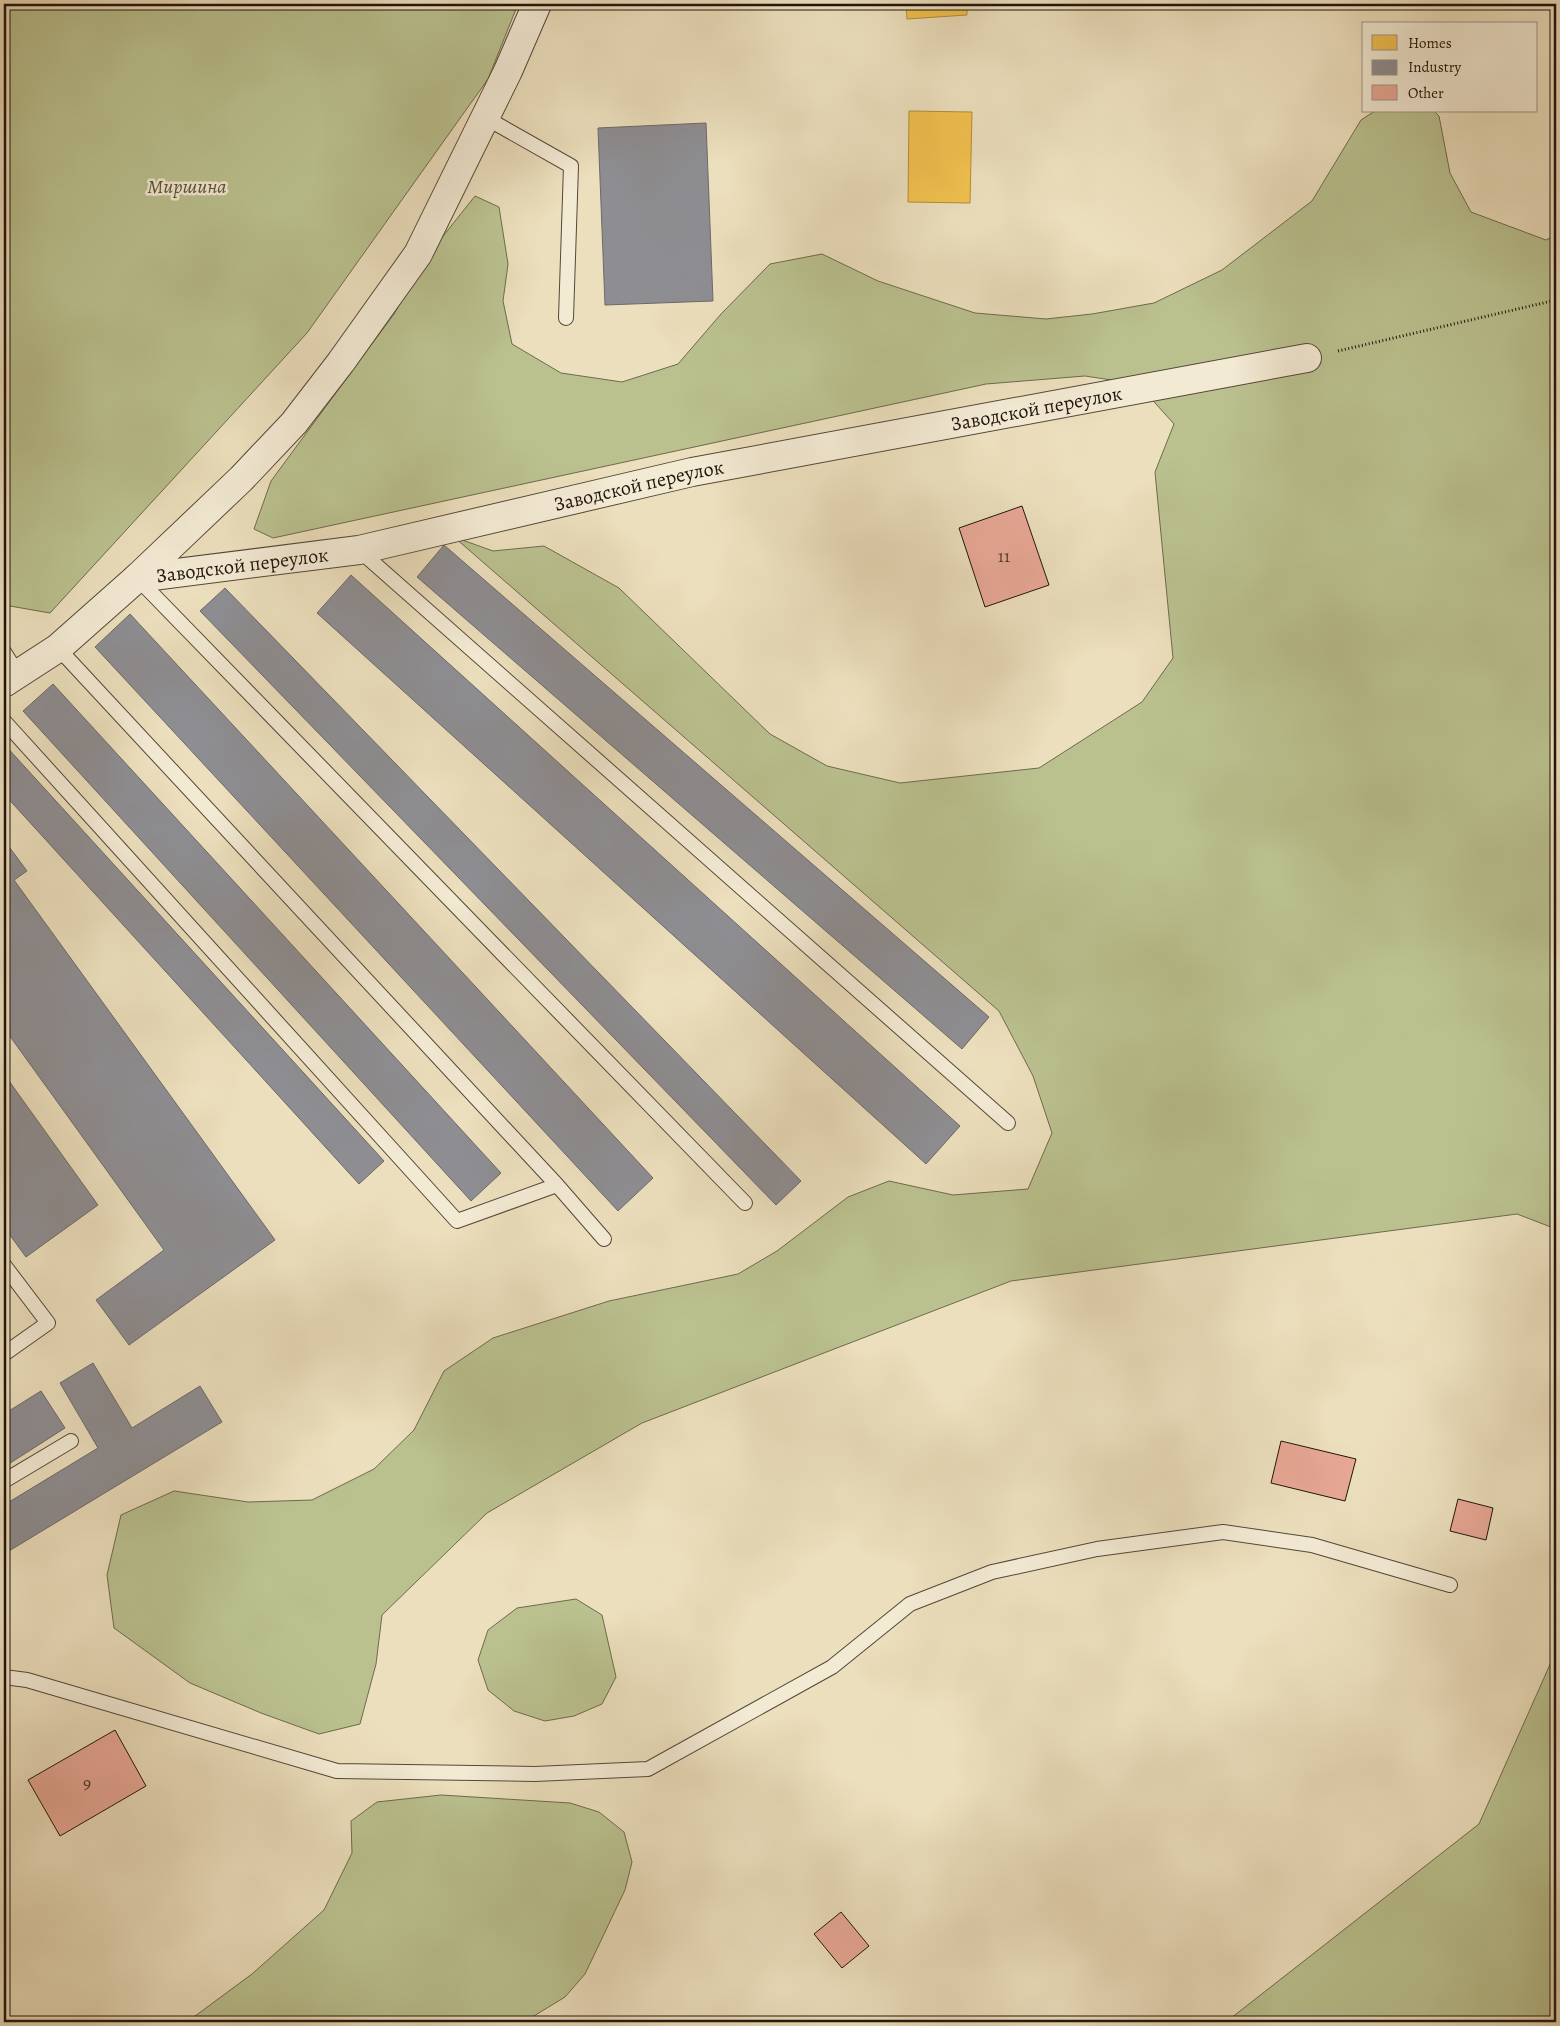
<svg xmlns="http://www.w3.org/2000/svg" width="1560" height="2026" viewBox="0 0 1560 2026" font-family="Alegreya,serif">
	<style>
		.green { fill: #bac18f; stroke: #6d6a4e }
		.homes { fill: #f2c14e; stroke: #b38d3a }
		.industry { fill: #8d8d92; stroke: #6c696a }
		.building { fill: #e8a896; stroke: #20140c }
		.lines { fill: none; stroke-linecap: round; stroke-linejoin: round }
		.service-casing { stroke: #534738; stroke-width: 16 }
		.minor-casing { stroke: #534738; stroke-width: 30 }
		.path { stroke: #20140c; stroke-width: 3; stroke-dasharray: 1 2.5; stroke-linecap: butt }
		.service { stroke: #f3ead4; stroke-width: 14 }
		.minor { stroke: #f3ead4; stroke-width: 28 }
		.labels { text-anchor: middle; stroke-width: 5; stroke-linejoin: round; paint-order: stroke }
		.number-label { font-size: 18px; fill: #52392e }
		.park-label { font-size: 20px; font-style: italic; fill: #56513a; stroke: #f3ead4 }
		.street-label { font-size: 20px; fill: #20140c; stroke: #f3ead4 }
	</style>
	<rect width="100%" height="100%" fill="#ecdfbd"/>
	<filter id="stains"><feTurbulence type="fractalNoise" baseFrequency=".004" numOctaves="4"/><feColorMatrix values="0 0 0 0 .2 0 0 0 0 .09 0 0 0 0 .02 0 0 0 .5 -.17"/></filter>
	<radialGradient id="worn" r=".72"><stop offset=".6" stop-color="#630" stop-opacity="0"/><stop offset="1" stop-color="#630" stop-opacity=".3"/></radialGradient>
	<path class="green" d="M4,4H518L488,79L307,333L50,613L10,606L4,598Z
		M1375,111H1434L1439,116L1450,173L1471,212L1546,240L1556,235V1229L1517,1214L1011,1281L642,1423L487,1513L382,1615L376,1664L360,1724L319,1734L261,1713L190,1683L114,1628L107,1575L121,1515L174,1491L248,1502L312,1500L374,1469L414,1430L444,1371L493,1338L609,1301L738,1274L777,1251L848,1197L889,1181L953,1195L1028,1189L1052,1133L1033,1076L999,1011L454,537L493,551L544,546L619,588L770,734L827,766L900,783L1039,768L1142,702L1173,658L1155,472L1174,424L1138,384L1085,376L986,384L273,538L254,529L271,481L394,314L432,250L475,196L499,207L508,264L503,301L512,344L561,373L622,382L678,364L721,314L770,264L822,254L878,281L975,313L1046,319L1092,314L1154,303L1222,270L1312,201L1361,120Z
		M576,1599L602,1615L616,1677L602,1704L574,1716L545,1721L514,1711L488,1690L478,1660L488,1630L517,1608Z
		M1556,1651V2022H1226L1479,1824Z
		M441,1795L570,1803L599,1812L624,1832L632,1862L625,1890L585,1974L565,1997L524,2022H187L252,1974L324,1910L352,1853L351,1821L377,1802Z"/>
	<path class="homes" d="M906,4H967V15L907,19Z
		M909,111L972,112L970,203L908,202Z"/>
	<path class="industry" d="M706,123L713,301L605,305L598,128Z
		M444,545L989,1017L962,1049L417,577Z
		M351,575L960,1126L926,1164L317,613Z
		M225,588L801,1181L776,1205L200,611Z
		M130,614L653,1178L618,1211L95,647Z
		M53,684L501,1173L471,1201L23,711Z
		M4,744L384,1161L359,1184L4,794Z
		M4,840L27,871L14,880L275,1240L129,1345L96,1300L164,1250L4,1028Z
		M4,1074L98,1205L26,1257L4,1227Z
		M93,1363L132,1428L200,1386L222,1422L4,1554V1505L98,1448L60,1383Z
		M41,1391L65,1428L4,1467V1414Z"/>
	<path class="building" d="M1022,506L1049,585L985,607L959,528Z
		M1281,1441L1356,1459L1345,1501L1271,1483Z
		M1458,1499L1493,1508L1486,1540L1450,1531Z
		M115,1730L146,1786L60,1836L28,1780Z
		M841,1912L869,1946L842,1968L814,1934Z"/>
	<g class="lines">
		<defs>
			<path id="service" d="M486,118L571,166L566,318
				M359,550L1008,1123
				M137,578L745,1203
				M58,648L557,1185L604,1239
				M4,652L18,674
				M4,721L457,1221L557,1185
				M4,1265L48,1323L4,1354
				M4,1481L71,1441
				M4,1677L27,1680L337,1771L535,1774L648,1769L832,1667L910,1604L992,1572L1097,1549L1223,1532L1312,1545L1450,1585"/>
			<g id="minor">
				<path id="s1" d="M137,578L359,550L692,472L1307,358"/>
				<path d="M4,683L58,648L137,578L241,479L294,423L341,362L418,254L508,71L537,4"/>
			</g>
		</defs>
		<use href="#service" class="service-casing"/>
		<use href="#minor" class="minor-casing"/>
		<path class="path" d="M1338,351L1556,300"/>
		<use href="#service" class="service"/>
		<use href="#minor" class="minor"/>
	</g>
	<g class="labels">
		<g class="number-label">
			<text x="1004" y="562">11</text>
			<text x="87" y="1789">9</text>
		</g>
		<g class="park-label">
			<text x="187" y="193">Миршина</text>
		</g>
		<g class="street-label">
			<text dy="7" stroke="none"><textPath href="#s1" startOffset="916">Заводской переулок</textPath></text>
			<text dy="7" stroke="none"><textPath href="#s1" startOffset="511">Заводской переулок</textPath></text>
			<text dy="7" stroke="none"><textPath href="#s1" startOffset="106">Заводской переулок</textPath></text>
		</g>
	</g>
	<rect width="1560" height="2026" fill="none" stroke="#ecdfbd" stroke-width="20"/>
	<rect x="5" y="5" width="1550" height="2016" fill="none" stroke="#20140c" stroke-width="2.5"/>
	<rect x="10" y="10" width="1540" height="2006" fill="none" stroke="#20140c"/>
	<rect x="1362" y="22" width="175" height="90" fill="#f3ead4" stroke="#9f9484"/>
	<rect x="1372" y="35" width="25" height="15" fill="#f2c14e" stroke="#9f9484"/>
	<text x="1408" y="48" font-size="15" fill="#20140c">Homes</text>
	<rect x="1372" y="60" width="25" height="15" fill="#8d8d92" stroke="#9f9484"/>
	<text x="1408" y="72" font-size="15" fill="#20140c">Industry</text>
	<rect x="1372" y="85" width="25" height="15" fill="#e8a896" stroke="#9f9484"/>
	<text x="1408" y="98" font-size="15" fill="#20140c">Other</text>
	<rect width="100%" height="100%" filter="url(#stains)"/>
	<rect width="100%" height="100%" fill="url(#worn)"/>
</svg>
